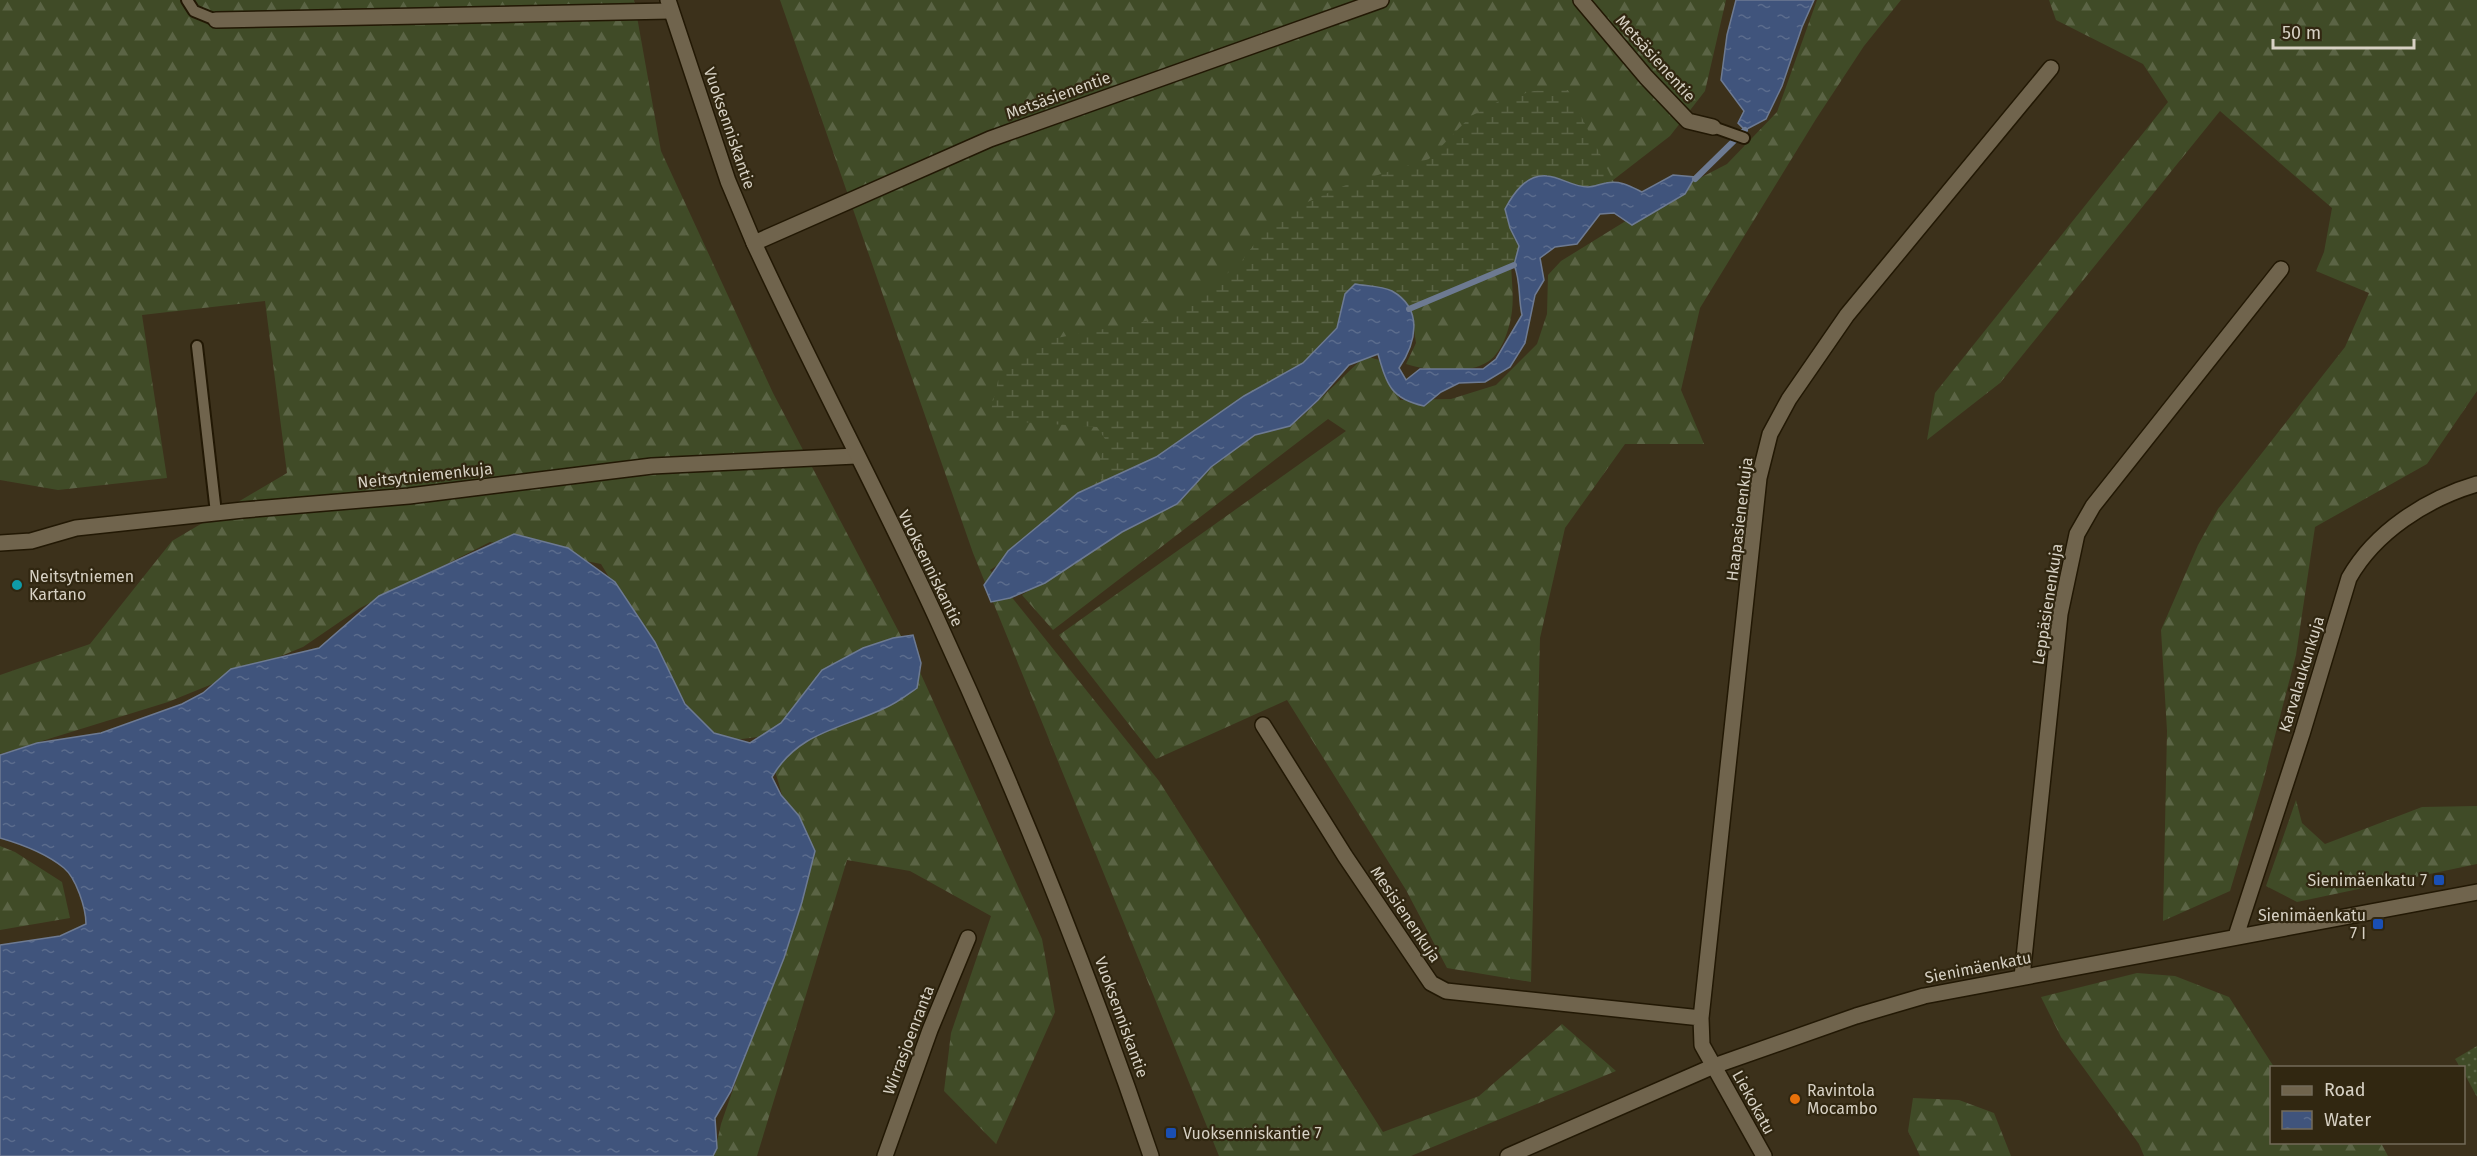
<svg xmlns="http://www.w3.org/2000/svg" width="2477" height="1156" viewBox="0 0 2477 1156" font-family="'Fira Sans',sans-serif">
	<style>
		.forest { fill: url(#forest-firs) }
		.wetland { fill: url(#wetland-marsh) }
		.park { fill: url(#park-dots) }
		.water { fill: url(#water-ripples); stroke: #6d7a92; stroke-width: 1.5 }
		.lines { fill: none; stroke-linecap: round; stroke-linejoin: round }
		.stream { stroke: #6d7a92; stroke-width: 6 }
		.service-casing { stroke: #221804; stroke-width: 14 }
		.minor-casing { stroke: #221804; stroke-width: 18 }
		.tertiary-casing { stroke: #221804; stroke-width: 18 }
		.service { stroke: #70644d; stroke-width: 10 }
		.minor { stroke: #70644d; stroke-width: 15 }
		.tertiary { stroke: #70644d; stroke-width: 15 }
		.culture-dot { fill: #0f9aa8; stroke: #312711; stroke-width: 2 }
		.transit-dot { fill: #1a4fb4; stroke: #312711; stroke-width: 2 }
		.food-dot { fill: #e8710a; stroke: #312711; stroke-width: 2 }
		.labels { text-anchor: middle; stroke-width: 4.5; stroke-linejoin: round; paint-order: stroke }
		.street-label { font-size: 16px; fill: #d7d1c4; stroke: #312711 }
		.poi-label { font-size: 16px; fill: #d7d1c4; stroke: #312711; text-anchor: start }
	</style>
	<defs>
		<pattern id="forest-firs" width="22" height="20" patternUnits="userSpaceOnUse" patternTransform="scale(1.5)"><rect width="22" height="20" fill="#404b27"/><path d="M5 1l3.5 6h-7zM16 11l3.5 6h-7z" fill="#5b6445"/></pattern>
		<pattern id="wetland-marsh" width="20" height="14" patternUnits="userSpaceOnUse" patternTransform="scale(1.5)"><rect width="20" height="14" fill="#404b27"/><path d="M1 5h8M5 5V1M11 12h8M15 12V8" fill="none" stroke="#5b6445"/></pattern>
		<pattern id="park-dots" width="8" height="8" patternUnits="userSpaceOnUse" patternTransform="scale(1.5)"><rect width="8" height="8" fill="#404b27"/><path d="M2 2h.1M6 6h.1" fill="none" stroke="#5b6445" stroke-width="1.8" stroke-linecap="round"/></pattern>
		<pattern id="water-ripples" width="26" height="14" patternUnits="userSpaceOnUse" patternTransform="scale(1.5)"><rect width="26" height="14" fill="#40547c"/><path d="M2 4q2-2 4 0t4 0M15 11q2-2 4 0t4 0" fill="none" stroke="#5b6c8d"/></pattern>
	</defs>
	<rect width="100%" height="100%" fill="#3c311b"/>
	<path class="forest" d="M0,0H634L661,151L773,393L919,670L1042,939L1055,1012L996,1144L944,1091L951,1033L991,916L910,871L847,860L757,1156H714L721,1124L811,865L782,795L765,736L710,743L601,564L490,542L360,608L303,647L168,702L0,754V675L90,644L172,541L287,473L265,301L142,315L167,478L58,490L0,480Z
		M780,0H1726L1705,91L1670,136L1511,259C1511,276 1514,294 1512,311C1510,327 1503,351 1489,361C1470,375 1427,371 1406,364L1416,343L1410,305L990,570L1159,781L1383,1132L1479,1096L1562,1024L1616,1071L1411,1156H1219L973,553Z
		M1817,0H1901L1864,46L1816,119L1700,308L1681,390L1704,444H1625L1565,528L1540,638L1531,982L1447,968L1406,890L1287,700L1156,759L1059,635L1346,431L1328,419L1053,630L1022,595L1136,520L1214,451L1279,422L1298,420L1365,356L1383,361L1400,400L1451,399L1496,385L1537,344L1547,314L1548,275L1561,261L1671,193L1727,164L1777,112Z
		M2049,0H2477V391L2427,464L2315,527L2296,655L2263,782L2230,891L2163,921L2167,731L2161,630L2198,545L2218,509L2345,347L2369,293L2316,271L2324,252L2332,208L2220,111L2000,383L1927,440L1935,393L2168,102L2143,64L2056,20Z
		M2296,800L2302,823L2325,844L2422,807L2477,806V864L2297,902L2266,886Z
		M0,846L15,852L62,882L70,918L0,930Z
		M2137,973L2175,976L2229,997L2274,1067L2272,1068V1142L2381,1143L2388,1156H2144L2139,1144L2061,1037L2041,997Z
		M1913,1098L1959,1100L1994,1113L2011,1156H1920L1908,1131Z"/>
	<path class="wetland" d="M1568,90L1614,182L1588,187L1566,183L1546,176L1510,228L1519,247L1514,265L1409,309L1404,303L1345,295L1337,328L1303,363L1244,396L1156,457L1101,482L1100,458L1107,442L1097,427L1005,421L990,414L998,381L1012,363L1046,340L1167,317L1202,294L1241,262L1264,231L1303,204L1346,185L1429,159L1471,116L1503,99L1534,91Z"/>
	<path class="park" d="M2477,1046V1097L2464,1073V1068L2460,1067L2455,1059Z"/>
	<path class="water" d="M1736,0H1814L1802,27L1782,86L1766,119L1745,130L1738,123L1744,111L1721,80L1727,35Z
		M1673,175L1695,177L1685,194L1632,225L1614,213L1600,214L1577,244L1555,247L1540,258L1544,280L1535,295L1525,343L1510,367L1485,382L1459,383L1441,392L1424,406C1391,399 1387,385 1378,354L1349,365L1318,400L1290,426L1255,435L1211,467L1177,504L1122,532L1045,583L1010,598L991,602L984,585L1008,551L1078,493L1156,457L1244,396L1303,363L1337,328L1345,294L1355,284C1365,286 1382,286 1392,291C1424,309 1416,343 1399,368L1406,380L1420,369H1483L1496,359L1522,315C1518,297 1521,281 1514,265L1519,246L1510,228L1505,209C1513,194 1526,174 1547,176C1561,177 1573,187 1588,187C1594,187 1600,184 1606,183C1620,180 1630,186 1642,192Z
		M514,534L568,548L615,582L655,642L685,704L714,733L750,743L781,723L822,670L863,648L893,638L913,635L921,663L917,688C907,695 897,703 885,708C841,729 798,732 772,777L781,795L799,816L815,851L802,902L784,958L731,1091L715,1118L717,1148L713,1156H0V945L60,936L86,924C86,908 76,878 64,868C47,854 21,844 0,838V755L37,743L101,733L182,704L203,693L231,669L319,648L379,596Z"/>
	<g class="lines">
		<path class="stream" d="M1695,179L1745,130
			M1409,309L1514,265"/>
		<defs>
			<path id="service" d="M187,0L194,11L216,20
				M1713,127L1744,138
				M197,346L216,513"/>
			<path id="minor" d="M1581,0L1646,77L1688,121L1713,127
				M216,20L670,11
				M754,243L990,139L1381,0
				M0,543L31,541L76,528L243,510L409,496L652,466L856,456
				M1263,725L1345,856L1431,983L1446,991L1701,1018
				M2236,936L2302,734L2349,578C2375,532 2426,499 2477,484
				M2022,977L2060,614L2077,534L2093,506L2281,269
				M885,1156L930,1030L968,938
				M1508,1156L1714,1066L1856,1016L1924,996L2477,892
				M1764,1156L1702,1045L1701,1018L1759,478L1770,434L1789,399L1847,315L2051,68"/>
			<path id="tertiary" d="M668,0L728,181L754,243C812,369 878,491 936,617C1017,793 1089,972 1151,1156"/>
		</defs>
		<use href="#service" class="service-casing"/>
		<use href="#minor" class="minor-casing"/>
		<use href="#tertiary" class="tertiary-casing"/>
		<use href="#service" class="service"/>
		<use href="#minor" class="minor"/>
		<use href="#tertiary" class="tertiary"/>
	</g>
	<circle class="culture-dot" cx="17" cy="585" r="6"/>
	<g class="transit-dot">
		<rect x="2433" y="874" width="12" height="12" rx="3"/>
		<rect x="2372" y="918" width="12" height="12" rx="3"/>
		<rect x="1165" y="1127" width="12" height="12" rx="3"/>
	</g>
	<circle class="food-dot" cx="1795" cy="1099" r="6"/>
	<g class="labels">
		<g class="street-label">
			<text transform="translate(1656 58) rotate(48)" y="6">Metsäsienentie</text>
			<text transform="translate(1058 95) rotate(-20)" y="6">Metsäsienentie</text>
			<text transform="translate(730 128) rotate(71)" y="6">Vuoksenniskantie</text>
			<text transform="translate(425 475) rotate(-6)" y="6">Neitsytniemenkuja</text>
			<text transform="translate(1739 519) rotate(-83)" y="6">Haapasienenkuja</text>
			<text transform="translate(931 568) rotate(64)" y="6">Vuoksenniskantie</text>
			<text transform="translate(2047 604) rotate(-81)" y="6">Leppäsienenkuja</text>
			<text transform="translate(2301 674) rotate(-73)" y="6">Karvalaukunkuja</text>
			<text transform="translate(1406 914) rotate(56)" y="6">Mesisienenkuja</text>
			<text transform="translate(1978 967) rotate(-11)" y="6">Sienimäenkatu</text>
			<text transform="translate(1122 1017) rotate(70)" y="6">Vuoksenniskantie</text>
			<text transform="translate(908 1040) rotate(-69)" y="6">Wirrasjoenranta</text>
			<text transform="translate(1754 1102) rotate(61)" y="6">Liekokatu</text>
		</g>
		<g class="poi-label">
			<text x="29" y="582">Neitsytniemen<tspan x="29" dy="18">Kartano</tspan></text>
			<text x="2427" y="886" text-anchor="end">Sienimäenkatu 7</text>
			<text x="2366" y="921" text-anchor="end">Sienimäenkatu<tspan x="2366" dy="18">7 I</tspan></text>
			<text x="1807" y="1096">Ravintola<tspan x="1807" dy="18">Mocambo</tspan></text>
			<text x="1183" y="1139">Vuoksenniskantie 7</text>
		</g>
	</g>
	<rect x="2270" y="1066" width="195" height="78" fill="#312711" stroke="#736b59" stroke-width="1.5"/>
	<rect x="2282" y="1086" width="30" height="9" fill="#70644d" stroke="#736b59" stroke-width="1.5"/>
	<text x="2324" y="1096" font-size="18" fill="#d7d1c4">Road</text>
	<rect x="2282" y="1111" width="30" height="18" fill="url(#water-ripples)" stroke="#736b59" stroke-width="1.5"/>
	<text x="2324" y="1126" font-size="18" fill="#d7d1c4">Water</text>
	<path d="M2273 39v9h141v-9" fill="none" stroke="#d7d1c4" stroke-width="3"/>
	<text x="2282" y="39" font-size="18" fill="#d7d1c4" stroke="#312711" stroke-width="4.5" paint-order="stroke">50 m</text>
</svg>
